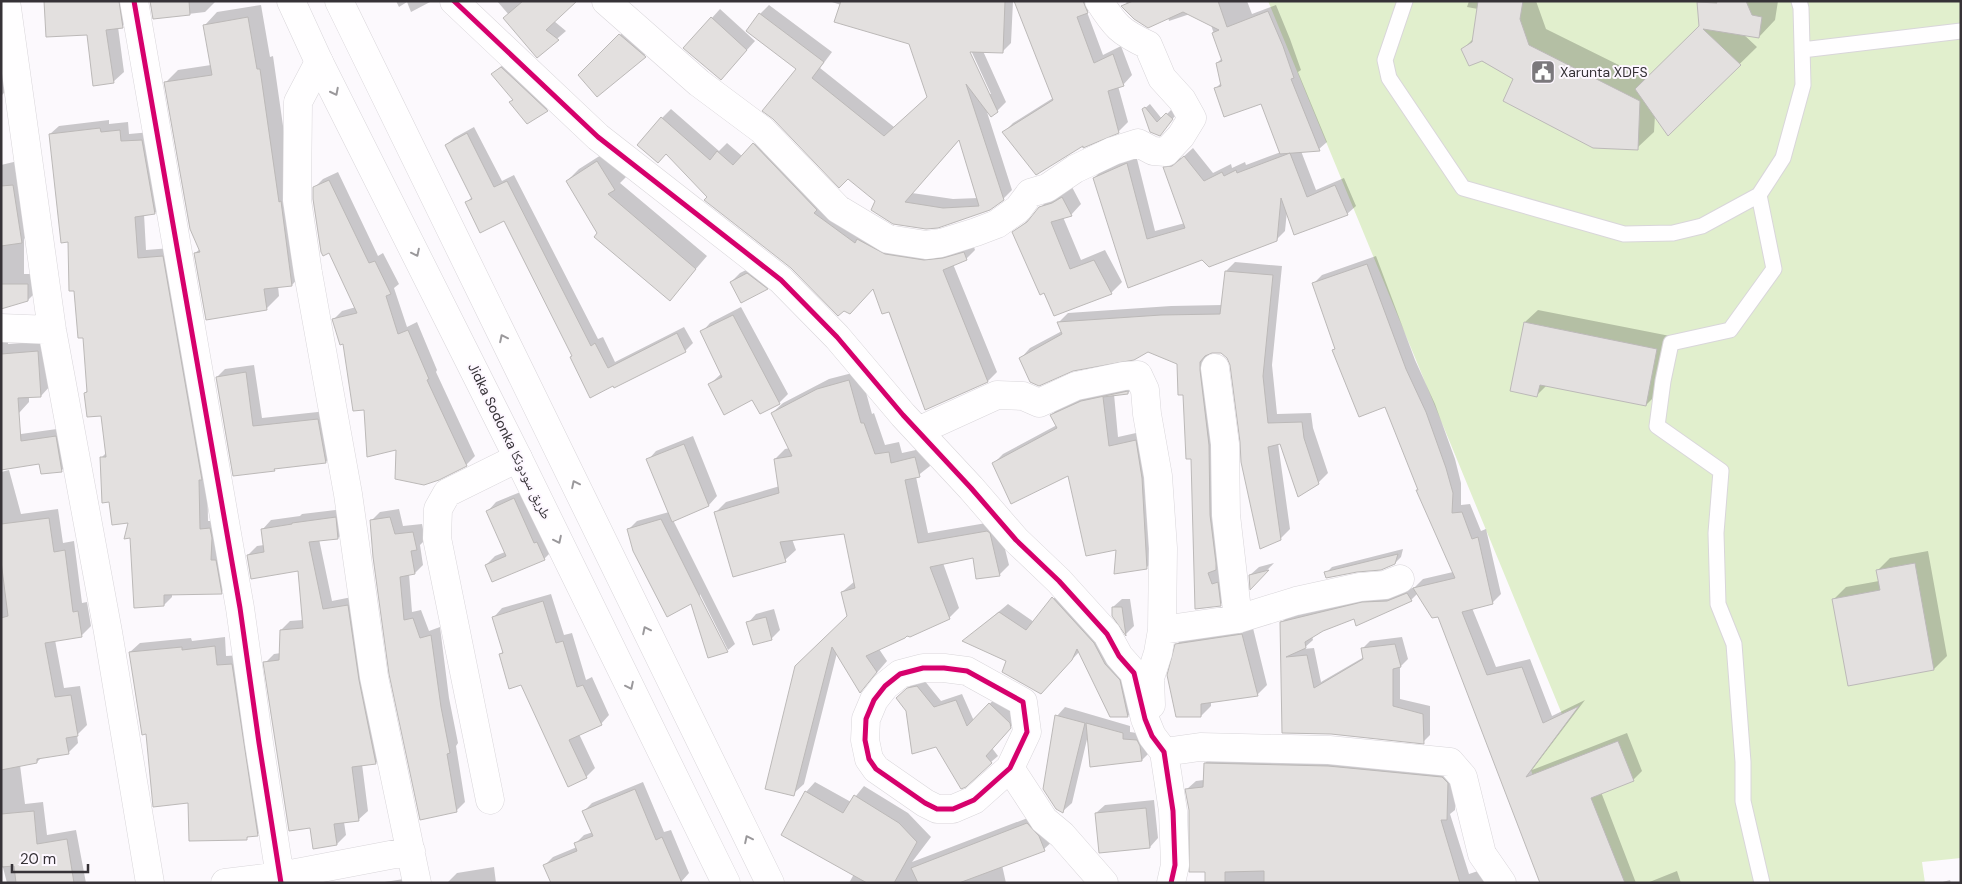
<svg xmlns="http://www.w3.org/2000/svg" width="1962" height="884" viewBox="0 0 1962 884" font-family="'DM Sans','Noto Naskh Arabic',sans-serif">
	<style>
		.green { fill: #e1efcd }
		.shadow { fill: #0003; fill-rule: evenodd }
		.building { fill: #e3e0df; stroke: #bcb9b8; fill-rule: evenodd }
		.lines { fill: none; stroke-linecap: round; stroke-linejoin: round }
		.service-casing { stroke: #d9d6da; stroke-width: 17 }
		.minor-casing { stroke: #d9d6da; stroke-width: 29 }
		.secondary-casing { stroke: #d9d6da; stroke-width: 29 }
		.service { stroke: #fffeff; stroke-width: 15 }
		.minor { stroke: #fffeff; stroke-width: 28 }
		.secondary { stroke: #fffeff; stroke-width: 28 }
		.cycleway-casing { stroke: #fdf7ff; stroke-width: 8 }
		.cycleway { stroke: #d6006c; stroke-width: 5 }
		.oneway { stroke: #9a989b }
		.labels { text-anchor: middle; stroke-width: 4; stroke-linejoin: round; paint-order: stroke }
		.poi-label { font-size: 14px; fill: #363237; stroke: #fdf7ff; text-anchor: start }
		.street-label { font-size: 14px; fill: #363237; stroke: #fdf7ff }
	</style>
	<rect width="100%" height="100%" fill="#fcf9fd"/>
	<path class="green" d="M1268,1H1961V858L1922,862L1925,883H1575L1518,737L1564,719Z"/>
	<path class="shadow" d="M46,1H130L133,16L122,26L118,27L124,72L113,82L88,34Z
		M151,1H215V2L205,12L154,18Z
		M396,1H432L411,12L407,2L399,7Z
		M497,1H576L554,21L566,31L537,56L509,15Z
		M829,1H1013L1011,43L1002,52L983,51L1006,102L997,111L986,109L1012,190L1003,199L937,226L877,201L798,68L760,14L769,5L832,52L820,68L894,127L929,97L910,43L841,5ZM969,46L991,94H990L986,90L966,47ZM960,139L978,198L953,199L912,193Z
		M1015,1H1096L1097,3L1087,12L1103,55L1121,46L1132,75L1123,85L1118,86L1128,122L1118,132H1004L1013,123L1053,98Z
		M1126,1H1247L1252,14L1276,5L1290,39L1301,70L1298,72L1327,142L1319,149L1301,151L1316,190L1344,178L1356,206L1347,214L1287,211L1285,231L1276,240L1203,259L1129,286L1094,178L1103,169L1136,155L1155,231L1185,223L1165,168L1173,159L1182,158L1193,148L1213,173L1231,164L1232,168L1245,162L1246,165L1281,152L1262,103L1216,88L1221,83L1217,63L1222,58L1211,25L1190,14L1169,21L1168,17L1130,15Z
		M1469,1H1536L1546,29L1647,79L1700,26L1698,1H1778L1775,20L1759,37L1743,34L1757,47L1668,134L1655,115L1654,132L1637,148L1462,50L1474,38L1478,9L1467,7Z
		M261,5L270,57L273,56L304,272L292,285L278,286L279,296L266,309L195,253L200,249L165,83L178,70L211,65L205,25L217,12Z
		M720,9L755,41L729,70L685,48Z
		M629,26L654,48L597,95L580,75Z
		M1,40L9,88L1,96Z
		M505,63L550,106L547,110L514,99L497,70Z
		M1150,104L1162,119L1171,110L1176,115L1159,134L1144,109Z
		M671,109L719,151L727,143L742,156L763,135L863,234L973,244L975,250L966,259L953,264L997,372L988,381L926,409L889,310L874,287L792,267L709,197L662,118Z
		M109,120V124L128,122L129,134L151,132L163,204L155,213L144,214L146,250L171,248L207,472L208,521H218L229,584L221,592L172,594V597L164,605L130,522L110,501L101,458L107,452L102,414L85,393L88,390L84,337L50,134L59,126Z
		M474,127L502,181L514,175L598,339L603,337L615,362L684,327L693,343L685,351L615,386L573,355L505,219L467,202L472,197L446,145L454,138Z
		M609,150L626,177L620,183L707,256L670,299L599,233L567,181L579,169Z
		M22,160L32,231L24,239V274H38L39,289L28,300L1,308V165Z
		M338,172L378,256L383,253L399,284L394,288L407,327L417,322L437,370L436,372L475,456L466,465L439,478L397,449L365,408L344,343L334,319L342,311L356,307L314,188L323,179Z
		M1072,187L1081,204L1071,215L1063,217L1081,260L1105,250L1122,282L1111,293L1054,314L1014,232L1034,215L1051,196L1063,193Z
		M1376,256L1415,360L1435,404L1455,459L1461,483V505L1470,504L1481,531L1486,529L1501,594L1492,603L1472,608L1496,667L1530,659L1552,716L1585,700L1532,770L1627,733L1642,771L1633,780L1601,792L1636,883H1577L1438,615L1418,593L1411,600L1355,617L1323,630L1312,636L1313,640L1303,649L1314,648L1321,682L1364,657L1362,649L1370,641L1402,637L1408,659L1400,667V699L1430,706V735L1423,742L1331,733L1284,732L1281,623L1289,615L1395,594L1415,587L1423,579L1453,572L1386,405L1336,348L1313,284L1322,275Z
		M1235,262L1282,266L1272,365L1277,414L1311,413L1313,428L1328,473L1318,483L1281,442L1278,443L1290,529L1280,539L1242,442L1232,365L1228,357L1221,352L1209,353V360L1225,559L1218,566L1230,595L1220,605L1195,550L1193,549L1194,502L1192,457L1185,394L1178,363L1148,351L1021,358L1030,348L1062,331L1058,323L1068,313L1171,306L1222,305L1226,271Z
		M756,265L775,280L767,288L731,282L740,273Z
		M741,307L788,394L779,403L710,384L722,373L702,332L710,323Z
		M1538,310L1670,336L1659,392L1646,405L1547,385L1537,395L1525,322Z
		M1,329L8,332V344L48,341L51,385L41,396H29V402L19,413L1,414Z
		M254,365L262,418L327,411L334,453L326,462L277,467L274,470L217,377L225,369Z
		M860,371L872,414L874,413L885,445L899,442L902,453L925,448L930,466L916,477L928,533L998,521L1009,565L999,575L974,557L943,563L959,608L949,618L908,634L879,649L887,661L861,691L837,653L804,784L793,794L796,667L848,616L842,592L855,581L844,533L792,539L796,550L785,560L715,513L726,502L780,486L775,459L785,449L790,448L772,413L783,403L829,379Z
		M1137,384L1128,393L1114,394L1118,437L1145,431L1156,558L1147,567L1117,548L1069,474L993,464L1003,454L1057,425L1051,415L1061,406L1092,392Z
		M64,428L70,462L62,470L42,473L40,463L12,442L21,434Z
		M693,436L717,496L709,505L673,520L735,644L728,650L700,594V600L692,602L629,529L637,521L669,512L648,460L656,451Z
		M9,470L21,514L58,509L63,543L74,541L82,603L87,602L91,626L82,635L55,640L64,688L80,686L87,725L77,735L78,743L68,753L42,757L37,762L20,765L25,804L43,802L47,835L76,830L86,883H7L1,860V472Z
		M523,491L553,550L544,559L486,565L495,556L505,552L488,511L496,502Z
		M344,509L347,529L338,538L319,539L332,601L357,596L385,754L376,763L362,764L368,811L358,820L344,822L346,835L337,844L311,826L265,663L274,654L281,653V630L290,621L303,620L299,569L248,555L257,546L264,545L262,530L271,520L300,516L302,514Z
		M399,509L403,526L422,524L425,540L420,545L423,565L415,573L409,574L412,612L421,610L429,631L440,627L449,698L458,743L456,746L465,802L456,811L372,520L380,512Z
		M1403,549L1401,557L1395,563L1357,570L1326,573L1332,567Z
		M1928,551L1947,656L1934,669L1849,685L1833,600L1846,587L1879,581L1877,571L1890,558Z
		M1274,563L1251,587L1250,575L1259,567Z
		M1061,590L1102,635L1136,708L1128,716H1110L1080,651L1049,684L1008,660L964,641L1008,604L1034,622Z
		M551,594L564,635L572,633L586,680L592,677L609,715L601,724L579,734L595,768L586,777L500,654L504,651L494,617L502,608Z
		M1122,599H1130L1134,626L1126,634L1113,615V607Z
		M774,609L780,630L771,639L748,623L756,614Z
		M1252,624L1267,685L1257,695L1211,701V706L1201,716L1177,644L1187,634Z
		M225,637L226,656L242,655L267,825L257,835L249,836L246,839L189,802L147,733L130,652L140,643L191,638L192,641Z
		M924,680L941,701L962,694L974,721L996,697L1016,716L1017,720L992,748L998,756L991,762L904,691L915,682Z
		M1065,707L1130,726V732L1144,734L1149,753L1142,760L1088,735L1072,803L1063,811L1057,716Z
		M1214,754L1456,774L1455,810L1450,814L1469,874L1487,868L1498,883H1206V871L1190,810L1187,789L1196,781L1204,780L1205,763Z
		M643,782L664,832L671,830L689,873L681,882L545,865L553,857L577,847L575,844L584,835L593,832L583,812L592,803Z
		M815,782L851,802L864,786L908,813L931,837L912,862L1038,814L1054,840L1044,849L1002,865L1006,883H849L854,874L806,792Z
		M1154,800L1158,838L1150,847L1096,813L1105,805Z
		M494,867L496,883H447L457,873Z
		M1677,871L1681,883H1647Z
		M404,879L405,883H377H378Z
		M1950,880L1951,883H1939Z"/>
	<path class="building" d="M44,1H119L123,28L106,30L114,83L93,86L87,35L46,37Z
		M150,1H189L190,15L153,19Z
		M523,1H577L546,30L559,40L537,58L503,18Z
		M841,1H1005L1003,53L970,52L998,112L991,117L966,84L1004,200L990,210L938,228L926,229L893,224L871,210L875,201L848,179L839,188L773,119L762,111L796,69L746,31L759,13L824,62L812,78L884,136L927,97L909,44L834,22ZM959,140L979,206L943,208L905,202Z
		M1014,1H1083L1088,13L1077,17L1094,63L1113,54L1124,86L1108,91L1119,133L1083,148V146L1036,175L1002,132L1053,100Z
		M1133,1H1218L1227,27L1268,11L1283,46L1294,78L1291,79L1320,151L1280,154L1261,104L1224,117L1214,88L1221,86L1216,63L1222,61L1212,33L1219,30L1183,12L1148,28L1134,19L1121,6Z
		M1478,1H1523L1520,19L1529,45L1640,101L1638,150L1593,148L1503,101L1513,79L1482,61L1469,66L1461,49L1472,42Z
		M1716,1H1746L1752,15L1762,17L1759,38L1703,29L1741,65L1668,136L1635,89L1699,26L1697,2L1717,3Z
		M248,17L257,69H260L279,202L281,201L292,286L264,289L267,310L206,320L194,253L200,252L190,229L164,82L212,75L203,25Z
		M711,17L747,50L721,80L683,48Z
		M619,34L646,57L597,97L578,75Z
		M501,67L548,111L527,124L509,102L513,100L491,74Z
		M1145,107L1157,122L1166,113L1173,119L1160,136L1150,132L1142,109Z
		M661,117L710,160L717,151L733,165L753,143L817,210L814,213L855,243L857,239L885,254L924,260L943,258L964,252L967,260L943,270L988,382L925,410L889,312L882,314L873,289L850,314L844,311L838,316L791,268L704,200L707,197L666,154L658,163L637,145Z
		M100,128L101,132L120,130L121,141L142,140L155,214L135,217L138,258L163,256L202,480H199L200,529L210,528L212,538L211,560H216L222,594L164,595V606L134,608L130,538L124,539L128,523L112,525L109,502L102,503L100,457H106L101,416L87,417L84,393L87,392L83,338H78L74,291H69L68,242L61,243L49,134Z
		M467,133L494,187L507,181L591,346L595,343L608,368L677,333L686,352L614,388L613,386L590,398L570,357L572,356L504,221L480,233L465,202L472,199L445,145Z
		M1290,153L1307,197L1335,185L1348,215L1294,235L1281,198L1277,241L1209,267L1202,260L1128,288L1093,178L1127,163L1147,239L1185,228L1163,167L1172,166L1184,156L1204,181L1222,172L1224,176L1236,170L1237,173Z
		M597,161L615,190L608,194L696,269L670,301L594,237L597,233L566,181Z
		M329,180L369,263L375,261L391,294L386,296L398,334L408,330L429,379L427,380L467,466L439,480L424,485L395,479L396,450L367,457L364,410L353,411L343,344L340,345L332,319L357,313L329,253L323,256L321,252L313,199V187Z
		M13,185L22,243L1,246V186Z
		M1062,197L1072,216L1051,222L1070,269L1094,260L1112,294L1054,316L1044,293L1040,295L1012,232L1027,222L1039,207L1052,203Z
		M1367,264L1406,369L1426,412L1446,468L1453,493L1452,513L1462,512L1472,539L1478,537L1493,604L1462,612L1487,675L1522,667L1543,723L1579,706L1526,777L1618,741L1634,781L1591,798L1625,883H1540L1438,617L1432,618L1413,588L1455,578L1416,490H1418L1385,407L1359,417L1332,350L1335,349L1312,283Z
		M1225,271L1273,275L1263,376L1268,423L1302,422L1304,438L1319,484L1298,497L1280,444L1268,447L1281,540L1260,549L1241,462L1240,442L1230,365L1227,358L1221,353H1212L1205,356L1200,362V370L1209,445L1210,515L1216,563V570L1208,573L1212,584L1218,582L1221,606L1195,609L1191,459H1186L1183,395H1178L1177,364L1148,352L1134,360L1073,371L1039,386L1030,382L1019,358L1062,334L1057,322L1161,315L1220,314Z
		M747,273L768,289L741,303L730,282Z
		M1,284H28V301L1,309Z
		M733,315L780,404L760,414L752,400L724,415L708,384L722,377L700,331Z
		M1524,322L1657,349L1646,406L1540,385L1537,397L1510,391Z
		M38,351L41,397L18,398L21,441L56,436L62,472L41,474L39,464L1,470V354Z
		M246,372L253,426L318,419L326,463L274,469L275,471L233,476L216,377Z
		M849,380L861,423H864L875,454L889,452L891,463L915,457L920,477L905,480L918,543L987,531L990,533L1000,576L976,579L973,558L930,567L950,619L910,637L907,636L905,638L866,656L877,672L860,693L832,647L794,796L765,789L795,666L847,616L841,592L855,588L844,534L780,542L786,562L733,577L714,512L779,493L774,459L792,456L771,413L817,389Z
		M1128,391V394L1103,397L1109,446L1136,440L1142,478L1147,569L1114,574L1116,550L1086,556L1068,476L1011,504L992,463L1057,428L1050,415L1081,401Z
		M684,444L709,506L672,522L646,459Z
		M514,498L534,543L537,542L545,560L492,582L485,565L506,556L486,511Z
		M336,517L338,539L309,542L323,609L348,605L359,680L376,764L352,767L359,821L334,824L337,845L313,849L310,828L289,831L263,662L279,660L280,630L303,628L298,571L251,579L247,555L264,552L261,529L292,524V523Z
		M390,517L395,534L413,532L417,550L411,551L415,574L400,577L404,620L413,618L420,638L431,635L441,707L450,753L447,754L457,812L420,820L389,674L373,557L370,520Z
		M49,518L54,552L65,550L73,612L78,611L82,637L45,643L55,697L71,695L78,736L66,738L69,754L37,759V763L1,770V618L8,616L1,561V524Z
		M661,519L701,599L728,652L708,658L691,604L667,617L633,551L627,529Z
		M1398,554L1395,564L1381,570L1357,572L1326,578L1324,572Z
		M1915,563L1934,670L1848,686L1832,599L1880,590L1876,570Z
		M1269,570L1250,590L1249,575Z
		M1407,593L1412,601L1356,626L1354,619L1323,631L1305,642L1306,648L1286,657L1307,655L1314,688L1363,659L1361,648L1395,644L1401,667L1393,669V706L1423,714L1424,744L1331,734L1282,733L1280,622L1362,602L1387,601Z
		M1052,597L1094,643L1105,664L1120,680L1128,717H1110L1077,649L1072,660L1041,694L1002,672L1006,661L962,641L999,612L1026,630Z
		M543,601L556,643L563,641L577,687L583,685L602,725L569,740L587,778L568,787L521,685L509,689L499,654L503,653L492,617Z
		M1112,607H1122L1126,636L1112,616Z
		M766,617L772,640L753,645L746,622Z
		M1242,634L1258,696L1201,704V717H1176L1167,675L1175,644Z
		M215,646L217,665L232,664L258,836L247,837V840L189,841L188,803L153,807L146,734L142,735L129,652L182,647V650Z
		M917,686L934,707L956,700L967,726L989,703L1010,723L1011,728L986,756L992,763L966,787L961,789L936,747L912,754L906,711L896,698L907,688Z
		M1055,715L1085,723L1063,813L1056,809L1043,789Z
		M1086,723L1123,733V739L1137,740L1140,746L1142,761L1090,767Z
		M1204,763L1328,766L1442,777L1448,783L1447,820H1441L1460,883H1264V871L1225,872V883H1205V872H1189V810L1185,789L1203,787Z
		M635,789L656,840L662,837L682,883H551L543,865L577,851L574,843L593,836L582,811Z
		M805,791L843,813L854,795L899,823L917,842L894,883H867L781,835Z
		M1146,808L1150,848L1099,853L1095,813Z
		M34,811L37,844L67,839L74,883H16L14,866L1,867V814Z
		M1027,823L1039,836L1045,851L959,883H918L911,868Z"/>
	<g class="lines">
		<defs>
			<path id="service" d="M1405,1L1385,60L1389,78L1463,188L1624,234L1673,233L1702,226L1759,195L1783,158L1803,85L1801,8L1799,1
				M1802,50L1961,31
				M1759,195L1774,269L1730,330L1671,343L1663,381L1657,426L1721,471L1716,533L1718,604L1734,644L1743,762V801L1762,883"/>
			<path id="minor" d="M6,1L52,330L108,632L150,883
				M134,1L240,608L259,743L281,883
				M454,1L598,137L781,280L837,337L903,415L971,488L1016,540L1059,581L1107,634L1119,656L1134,673L1145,719L1152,736L1164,752L1173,811L1175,865L1171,883
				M606,1L699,83L762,130L838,209L888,239L926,245L941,243L976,232L997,224L1018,209L1030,193L1047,188L1075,169L1113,151L1138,143L1153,151L1166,152L1181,136L1192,118L1182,100L1162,78L1148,45C1120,32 1115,26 1099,1
				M319,62L298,102L297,200L308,273L348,494L374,677L417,883
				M1,328L52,330
				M1215,368L1225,444L1226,515L1238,619
				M918,431L997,395L1023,396L1039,403L1076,386L1124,376L1138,375L1145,390L1147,414L1158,476L1163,548L1162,630L1158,653L1150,678L1151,705
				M1162,630L1238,619L1296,601L1360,587L1385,585L1400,579
				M923,668H944L967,671L1023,702L1027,732L1010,768L974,800L953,809H937L925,803L876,769L869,759L865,740L866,719L874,700L885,686L900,674Z
				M1164,752L1200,747L1329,750L1450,762L1463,777L1482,854L1502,883
				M1010,768L1044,820L1062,835L1104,883
				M490,800L437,538L438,509L447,493L518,458
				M225,883L280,876L411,851"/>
			<path id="secondary" d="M291,1L319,62L518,458L726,883
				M339,1L770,883"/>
		</defs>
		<use href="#service" class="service-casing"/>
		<use href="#minor" class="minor-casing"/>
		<use href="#secondary" class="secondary-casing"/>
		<use href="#service" class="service"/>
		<use href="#minor" class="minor"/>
		<use href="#secondary" class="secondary"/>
		<defs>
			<path id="cycleway" d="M134,1L240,608L259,743L281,883
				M454,1L598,137L781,280L837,337L903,415L971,488L1016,540L1059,581L1107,634L1119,656L1134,673L1145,719L1152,736L1164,752L1173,811L1175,865L1171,883
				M923,668H944L967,671L1023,702L1027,732L1010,768L974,800L953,809H937L925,803L876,769L869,759L865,740L866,719L874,700L885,686L900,674Z"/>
		</defs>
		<use href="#cycleway" class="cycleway-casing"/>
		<use href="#cycleway" class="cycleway"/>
	</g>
	<defs><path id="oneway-chevron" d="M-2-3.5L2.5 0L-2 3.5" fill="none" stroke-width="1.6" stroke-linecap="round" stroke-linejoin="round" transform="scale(1.25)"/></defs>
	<g class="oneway">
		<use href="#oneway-chevron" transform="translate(335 92) rotate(63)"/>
		<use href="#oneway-chevron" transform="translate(416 253) rotate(64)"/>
		<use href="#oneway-chevron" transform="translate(503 338) rotate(-116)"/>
		<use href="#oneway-chevron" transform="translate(575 484) rotate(-116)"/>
		<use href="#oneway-chevron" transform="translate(558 540) rotate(64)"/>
		<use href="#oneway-chevron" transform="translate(646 630) rotate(-116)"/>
		<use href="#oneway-chevron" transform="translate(630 686) rotate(64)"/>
		<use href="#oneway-chevron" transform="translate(748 839) rotate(-116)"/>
	</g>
	<defs>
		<symbol id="civic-square" viewBox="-11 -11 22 22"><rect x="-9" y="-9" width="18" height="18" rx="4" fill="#7b787c" stroke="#fdf7ff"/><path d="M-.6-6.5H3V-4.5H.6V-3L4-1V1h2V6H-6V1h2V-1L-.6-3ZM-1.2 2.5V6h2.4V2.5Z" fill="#fff"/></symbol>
	</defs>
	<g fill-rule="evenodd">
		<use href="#civic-square" x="1529" y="58" width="28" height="28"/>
	</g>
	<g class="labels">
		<g class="poi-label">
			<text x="1560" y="77">Xarunta XDFS</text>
		</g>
		<g class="street-label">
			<text transform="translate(510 441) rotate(64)" y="5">Jidka Sodonka طريق سودونكا</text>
		</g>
	</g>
	<rect width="1962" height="884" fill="none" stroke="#363237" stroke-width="5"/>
	<path d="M12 864v8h76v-8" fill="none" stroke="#363237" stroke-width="2.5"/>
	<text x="20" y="864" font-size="15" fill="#363237" stroke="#fdf7ff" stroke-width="4" paint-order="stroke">20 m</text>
</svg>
